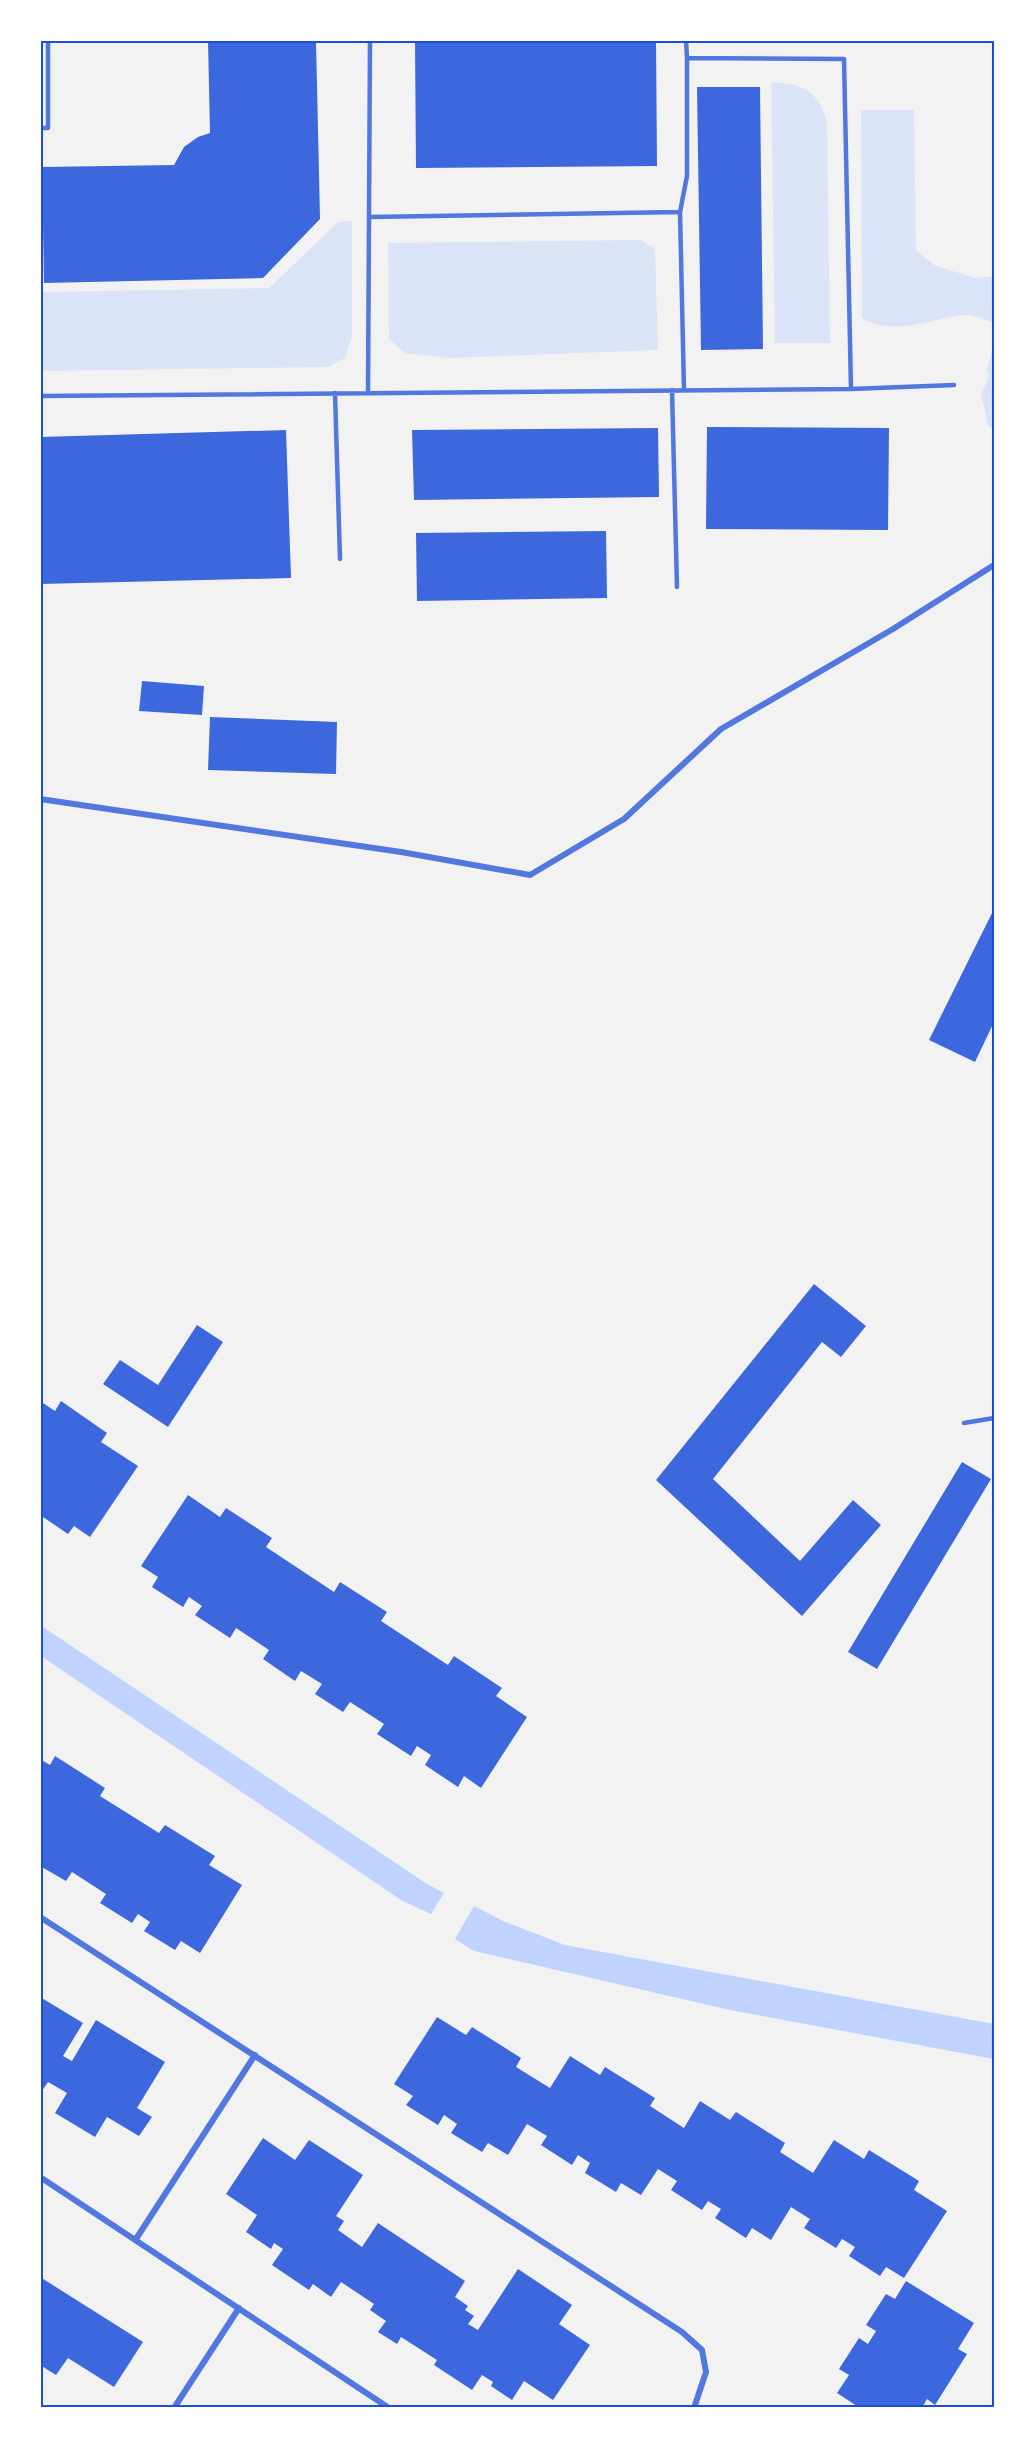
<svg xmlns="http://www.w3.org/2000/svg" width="1035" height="2448" viewBox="0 0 1035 2448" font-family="Manrope,sans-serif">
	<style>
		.green { fill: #dbe4f7 }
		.water { fill: #bfd3fe }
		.building { fill: #3d67dc }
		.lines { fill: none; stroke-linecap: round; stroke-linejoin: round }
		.service { stroke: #5277de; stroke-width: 4.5 }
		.minor { stroke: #5277de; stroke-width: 6 }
		.neatline { fill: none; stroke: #1d4ed8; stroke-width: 2 }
	</style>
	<rect width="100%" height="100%" fill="#f2f2f2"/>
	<path class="green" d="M771,82C803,84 818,90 827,122L830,343H775Z
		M861,110H914L916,250L934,265L975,278L994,276V322C985,320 972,314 963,315C929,319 895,337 862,318Z
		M352,221V337L345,358L328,367L41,371V292L269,288L338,222Z
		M641,240L655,249L658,350L449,358L405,353L389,339L388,243Z
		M994,345V430L988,425L981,395L990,374L986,371Z"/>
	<path class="water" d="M40,1625L427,1884L444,1893L431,1914L401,1900L41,1656Z
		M474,1906L503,1921L565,1945L994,2024V2059L730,2010L474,1951L455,1939Z"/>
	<path class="building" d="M208,40H316L320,219L263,278L44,283L42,167L174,165L184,147L198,137L210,133Z
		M415,40H656L657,166L416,168Z
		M697,87H760L763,349L701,350Z
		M707,427L889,428L888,530L706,529Z
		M658,428L659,497L414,500L412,430Z
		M286,430L291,578L40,584V437Z
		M606,531L607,598L417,601L416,533Z
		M142,681L204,686L202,715L139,711Z
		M210,717L337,722L336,774L208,770Z
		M994,909V1022L975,1062L929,1040Z
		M814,1284L866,1326L841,1357L822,1342L713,1479L800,1561L853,1500L881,1525L802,1616L656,1480Z
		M197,1325L223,1342L168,1427L103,1384L120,1360L158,1385Z
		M40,1401L55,1411L61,1401L107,1433L101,1442L138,1466L90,1537L74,1526L68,1534L40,1515Z
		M962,1462L991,1479L877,1669L848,1652Z
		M188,1495L220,1517L226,1508L272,1538L266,1547L334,1592L340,1582L387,1612L381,1621L448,1665L454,1656L502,1688L496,1696L527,1717L481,1788L464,1776L458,1787L425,1765L431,1755L417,1746L411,1756L377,1734L384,1724L350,1702L343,1712L315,1694L322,1684L301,1671L295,1681L263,1659L269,1650L236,1628L230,1638L195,1615L202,1606L189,1597L183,1607L152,1587L158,1577L141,1566Z
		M55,1756L105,1788L100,1796L159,1833L165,1825L215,1856L209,1865L242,1885L200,1953L181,1941L175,1950L144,1931L150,1922L138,1914L132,1923L100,1903L106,1894L72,1872L66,1881L40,1866V1759L50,1765Z
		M40,1997L83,2023L63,2056L72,2061L96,2020L165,2062L137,2108L152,2117L139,2136L107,2117L95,2137L55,2113L67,2093L48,2082L40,2094Z
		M437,2017L466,2035L472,2027L521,2058L516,2067L550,2088L570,2056L600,2075L605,2067L655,2098L650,2106L684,2128L700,2101L730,2120L736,2112L785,2143L780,2152L813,2173L834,2140L864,2159L869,2150L919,2181L914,2190L947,2211L904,2278L886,2267L880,2276L849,2256L855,2247L842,2239L836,2248L804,2228L810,2219L791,2207L771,2240L752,2228L746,2238L715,2218L721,2209L708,2201L702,2210L671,2190L677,2181L658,2169L641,2195L621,2183L616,2192L585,2173L590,2163L578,2155L572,2165L541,2145L547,2136L527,2124L508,2155L488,2143L482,2152L451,2133L457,2124L444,2115L438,2125L406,2105L413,2096L394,2084Z
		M263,2138L295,2160L309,2140L363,2175L336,2216L344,2221L338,2230L362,2247L378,2223L465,2281L455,2297L468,2306L465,2310L474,2316L468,2324L478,2330L518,2269L572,2305L559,2324L590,2345L553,2400L524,2381L512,2400L491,2386L493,2382L482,2375L472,2390L434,2365L437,2360L401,2337L397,2344L378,2332L386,2321L370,2310L374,2304L341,2282L331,2297L313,2284L309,2290L272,2265L283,2249L274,2243L271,2249L246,2232L257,2215L226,2194Z
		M40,2277L143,2342L114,2387L68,2358L56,2375L40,2365Z
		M906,2281L974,2323L958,2349L967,2354L935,2405L927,2399L922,2408H860L837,2393L849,2375L839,2369L859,2338L868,2344L876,2331L866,2325L886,2294L895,2299Z"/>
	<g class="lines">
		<path class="service" d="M686,40L687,58L844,59L851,389
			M40,128H48V40
			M370,217L680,212
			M672,390L677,587
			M684,390L680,212L687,176V58
			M335,393L340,559
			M368,393L370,40
			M40,396L851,389L954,385
			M964,1423L994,1418"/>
		<path class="minor" d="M40,799L401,852L530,875L624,819L721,729L893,629L994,565
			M40,1917L682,2332L702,2350L706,2372L694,2408
			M40,2177L389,2408
			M136,2239L255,2055
			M174,2408L239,2308"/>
	</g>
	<rect width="1035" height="2448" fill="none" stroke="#ffffff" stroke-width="84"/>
	<rect x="42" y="42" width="951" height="2364" class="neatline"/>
</svg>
